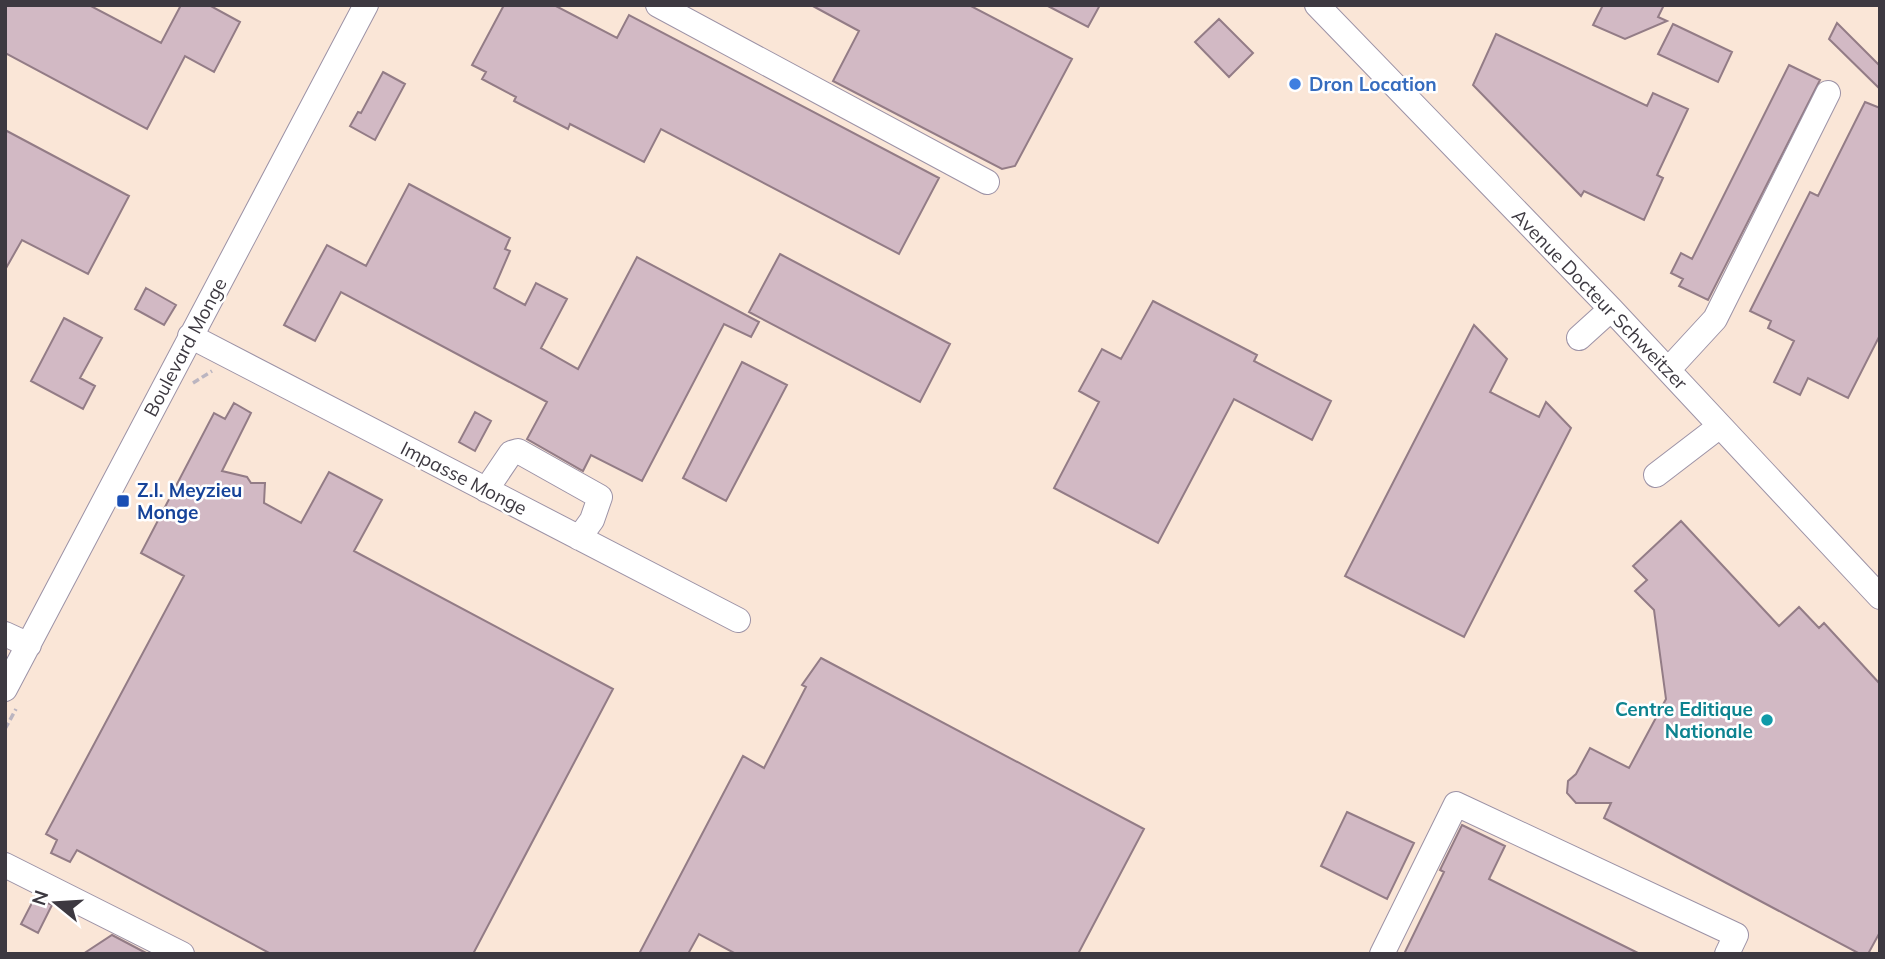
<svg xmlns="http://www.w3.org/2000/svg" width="1885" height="959" viewBox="0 0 1885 959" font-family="Mulish,sans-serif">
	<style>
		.industrial { fill: #fae6d7 }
		.building { fill: #d2b9c4; stroke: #937c86; stroke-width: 2 }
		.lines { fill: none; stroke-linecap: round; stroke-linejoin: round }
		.minor-casing { stroke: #9c92a6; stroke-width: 26 }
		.path { stroke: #bbb5c0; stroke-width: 3.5; stroke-dasharray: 7 3.5; stroke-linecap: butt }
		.minor { stroke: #fff; stroke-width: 24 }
		.shop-dot { fill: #3f7fe0; stroke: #fff; stroke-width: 2.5 }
		.transit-dot { fill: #1a4fb4; stroke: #fff; stroke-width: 2.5 }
		.culture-dot { fill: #0f9aa8; stroke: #fff; stroke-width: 2.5 }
		.labels { text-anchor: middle; stroke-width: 5; stroke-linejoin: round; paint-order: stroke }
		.shop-label { font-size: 19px; font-weight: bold; fill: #366cbe; stroke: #fff; text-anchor: start }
		.street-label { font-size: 19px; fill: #3d3941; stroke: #fff }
		.transit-label { font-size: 19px; font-weight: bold; fill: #164399; stroke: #fff; text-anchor: start }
		.culture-label { font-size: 19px; font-weight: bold; fill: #0d838f; stroke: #fff; text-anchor: end }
	</style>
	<rect width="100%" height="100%" fill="#f8f1fe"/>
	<path class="industrial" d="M5,5H1880V954H5Z"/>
	<path class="building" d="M5,5H89L161,43L181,5H209L240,22L214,72L185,56L147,129L5,53Z
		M504,5H554L617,38L629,15L939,178L899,254L661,129L644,162L570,124L568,129L514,101L516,97L482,79L486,72L472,65Z
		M811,5H969L1072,59L1015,166L1002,169L833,81L859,31Z
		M1046,5H1100L1088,27Z
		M1603,5H1664L1658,17L1667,21L1625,39L1593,25Z
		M1219,19L1253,53L1229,77L1195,42Z
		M1837,23L1880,66V89L1829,39Z
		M1673,24L1732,52L1718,82L1658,54Z
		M1496,34L1647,106L1653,93L1688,109L1657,175L1663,178L1644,220L1584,191L1581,196L1473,85Z
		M1789,65L1820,80L1708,300L1679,286L1683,279L1671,273L1681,253L1692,259Z
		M383,72L405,84L375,140L350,126L358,112L361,113Z
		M1865,102L1880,108V335L1848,398L1808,378L1800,395L1774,382L1794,341L1768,328L1771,321L1750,311L1810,192L1818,196Z
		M5,130L129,196L88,274L22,240L5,270Z
		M409,184L510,238L505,249L510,251L494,288L525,305L536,283L567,299L541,348L578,369L637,257L759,322L751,337L724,324L642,481L591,455L583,471L527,439L547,402L341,292L315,341L284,325L327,245L366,266Z
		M780,254L950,344L920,402L749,312Z
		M146,288L176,305L164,325L135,309Z
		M1153,301L1257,355L1254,361L1331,401L1312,440L1234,399L1158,543L1054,488L1099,402L1079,391L1102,349L1121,359Z
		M64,318L102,338L80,378L95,386L83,409L31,381Z
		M1474,325L1507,359L1490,392L1539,417L1546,402L1571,428L1464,637L1345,576Z
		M742,362L787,385L726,501L683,478Z
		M234,403L251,413L222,471L247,477L251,483H265L264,503L301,523L329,472L382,500L354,551L613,689L473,954H271L77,850L70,862L51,853L57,840L46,834L184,576L141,553L214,413L225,419Z
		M475,412L491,421L475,451L459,442Z
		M1681,521L1779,626L1799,607L1819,628L1824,623L1880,684V932L1868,954H1860L1604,818L1611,803H1576L1567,793L1568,781L1576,774L1590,748L1629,768L1666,699L1654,610L1635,591L1647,580L1633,566Z
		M821,658L1144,829L1078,954H736L699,934L688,954H639L743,756L764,768L806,687L802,685Z
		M1347,812L1414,843L1387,899L1321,866Z
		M1462,825L1505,846L1489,879L1640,954H1404L1444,872L1440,870Z
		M35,897L52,905L38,933L21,924Z
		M112,935L148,954H83Z"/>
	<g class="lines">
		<defs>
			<path id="minor" d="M658,5L987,182
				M1317,5L1611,309L1880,597
				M190,336L738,620
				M1579,338L1611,309
				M1668,370L1715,319L1828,93
				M1656,475L1720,426
				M486,490L511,453L518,451L600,497L592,520L579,538
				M5,634L29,645
				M5,689L366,5
				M5,865L182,954
				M1382,954L1456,804L1736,935L1727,954"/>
		</defs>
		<use href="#minor" class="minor-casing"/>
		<path class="path" d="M193,383L212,371
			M5,729L16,709"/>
		<use href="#minor" class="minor"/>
	</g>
	<circle class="shop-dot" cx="1295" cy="84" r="7"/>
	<rect class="transit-dot" x="116" y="494" width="14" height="14" rx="3.5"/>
	<circle class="culture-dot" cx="1767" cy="720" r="7"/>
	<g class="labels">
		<g class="shop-label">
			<text x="1309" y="91">Dron Location</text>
		</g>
		<g class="street-label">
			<text transform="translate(1600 299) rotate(46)" y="7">Avenue Docteur Schweitzer</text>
			<text transform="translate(185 347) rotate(-62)" y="7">Boulevard Monge</text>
			<text transform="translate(464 478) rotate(27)" y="7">Impasse Monge</text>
		</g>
		<g class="transit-label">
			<text x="137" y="497">Z.I. Meyzieu<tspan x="137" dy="22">Monge</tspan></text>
		</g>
		<g class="culture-label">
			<text x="1753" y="716">Centre Editique<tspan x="1753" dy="22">Nationale</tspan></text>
		</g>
	</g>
	<rect width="1885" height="959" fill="none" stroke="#3d3941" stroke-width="14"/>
	<g transform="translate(56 903) rotate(288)" stroke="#ffffff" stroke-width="5" paint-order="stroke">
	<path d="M0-5L12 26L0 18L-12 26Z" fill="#3d3941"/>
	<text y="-10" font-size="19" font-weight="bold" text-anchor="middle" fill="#3d3941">N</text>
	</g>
</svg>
